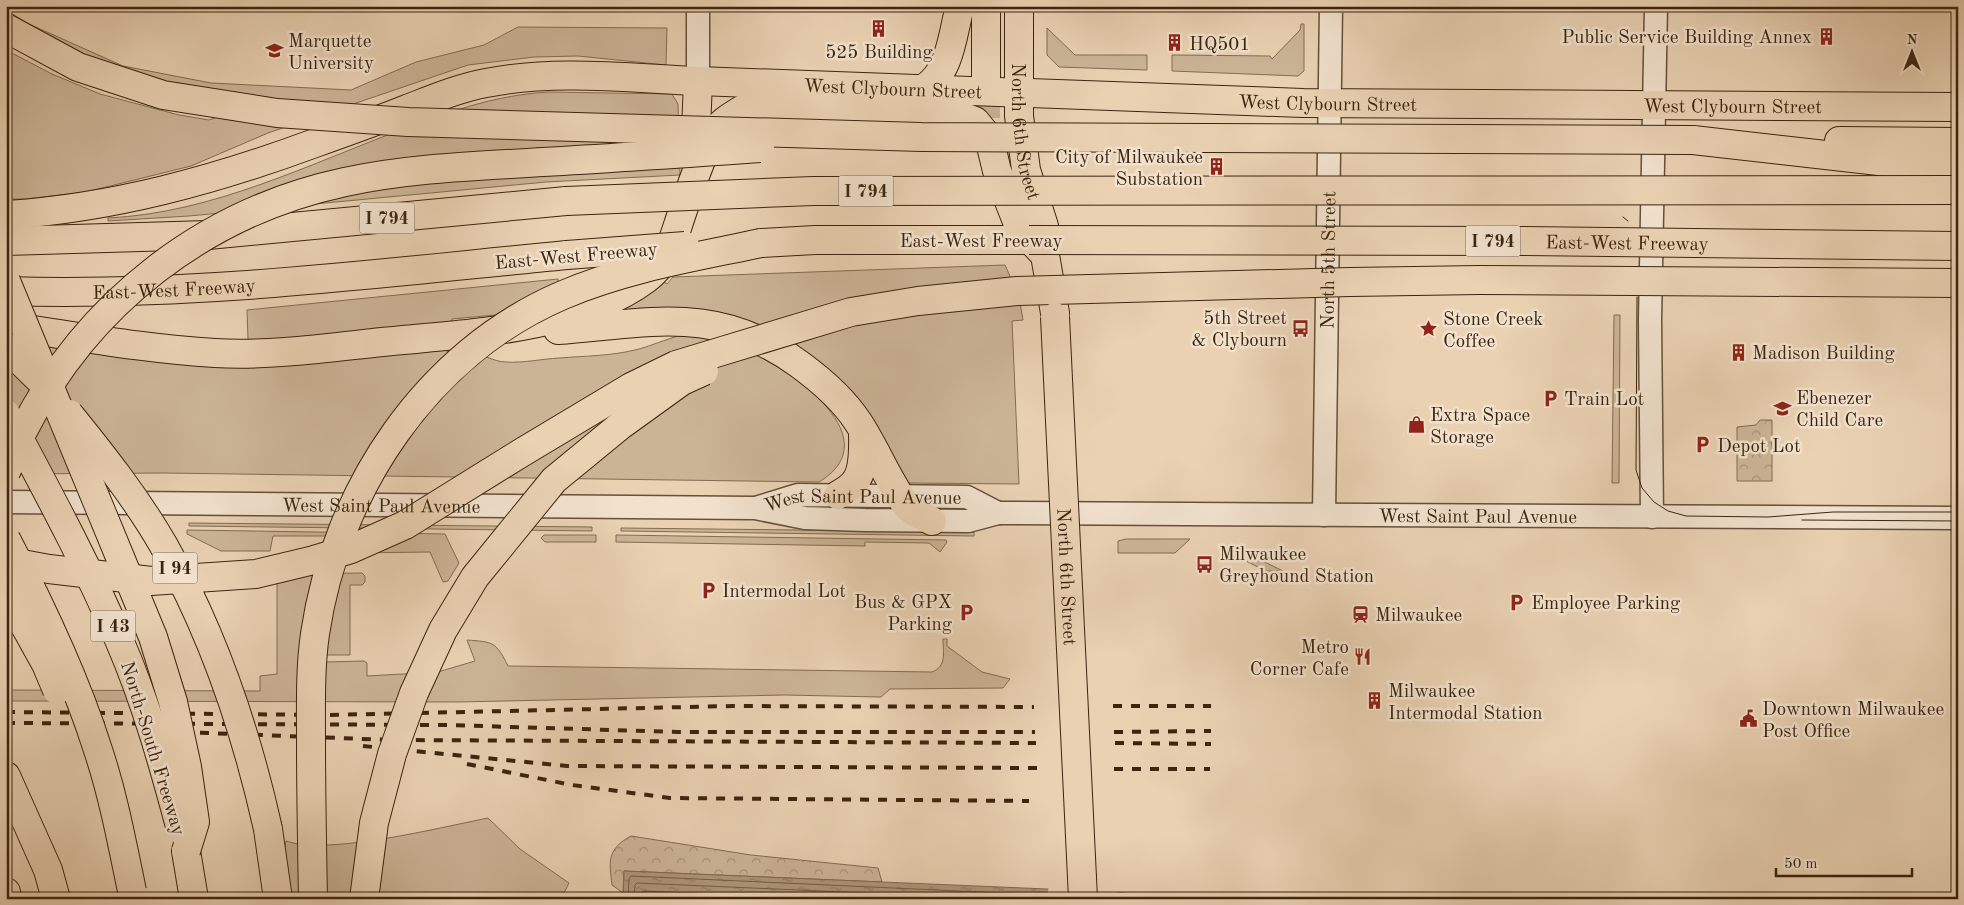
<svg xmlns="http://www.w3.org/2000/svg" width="1964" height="905" viewBox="0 0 1964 905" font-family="'Old Standard TT',serif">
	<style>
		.green { fill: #cbb496; stroke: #836c52 }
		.forest { fill: url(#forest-crowns); stroke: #836c52 }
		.water { fill: url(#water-ripples); stroke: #80694f }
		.pier { fill: #e9d1b2 }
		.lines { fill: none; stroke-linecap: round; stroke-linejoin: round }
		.shore { stroke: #745e44; stroke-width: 1 }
		.major-tunnel { stroke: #c6af91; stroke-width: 28; stroke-dasharray: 28 14; stroke-linecap: butt }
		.minor-casing { stroke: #665037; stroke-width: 25 }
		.major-casing { stroke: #3b250e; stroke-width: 30 }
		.highway-casing { stroke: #3b250e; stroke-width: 30 }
		.minor { stroke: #f1e1cd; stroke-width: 22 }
		.major { stroke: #e9d1b2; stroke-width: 28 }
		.highway { stroke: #e9d1b2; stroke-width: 28 }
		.tram { stroke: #3b250e; stroke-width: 1 }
		.rail { stroke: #3b250e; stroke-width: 4; stroke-dasharray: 9 9; stroke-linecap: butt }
		.major-bridge-casing { stroke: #3b250e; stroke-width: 30; stroke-linecap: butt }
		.highway-bridge-casing { stroke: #3b250e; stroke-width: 30; stroke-linecap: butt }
		.major-bridge { stroke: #e9d1b2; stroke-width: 28 }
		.highway-bridge { stroke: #e9d1b2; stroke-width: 28 }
		.labels { text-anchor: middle; stroke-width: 5; stroke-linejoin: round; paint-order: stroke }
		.shield { fill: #f1e1cd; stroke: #725d47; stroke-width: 1 }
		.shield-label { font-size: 18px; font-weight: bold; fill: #3b250e }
		.poi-label { font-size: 19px; fill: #3b250e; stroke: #f1e1cd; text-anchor: start }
		.street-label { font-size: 19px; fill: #3b250e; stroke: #f1e1cd }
	</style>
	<defs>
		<pattern id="forest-crowns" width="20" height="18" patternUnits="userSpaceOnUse" patternTransform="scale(1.25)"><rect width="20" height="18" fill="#cbb496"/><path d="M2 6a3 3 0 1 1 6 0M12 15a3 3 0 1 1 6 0" fill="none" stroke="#a69279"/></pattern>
		<pattern id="water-ripples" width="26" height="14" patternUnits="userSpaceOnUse" patternTransform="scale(1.25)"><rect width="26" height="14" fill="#ae977a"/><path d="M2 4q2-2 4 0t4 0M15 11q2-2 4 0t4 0" fill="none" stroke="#8f7b62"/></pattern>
	</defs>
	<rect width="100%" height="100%" fill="#e9d1b2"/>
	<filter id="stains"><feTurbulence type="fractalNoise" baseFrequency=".004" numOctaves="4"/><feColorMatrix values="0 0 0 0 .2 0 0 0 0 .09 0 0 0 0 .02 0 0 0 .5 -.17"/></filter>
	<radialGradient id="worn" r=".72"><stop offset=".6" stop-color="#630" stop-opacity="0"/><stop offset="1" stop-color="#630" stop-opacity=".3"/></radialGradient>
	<path class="green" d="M6,10L29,24L123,66L211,83L351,90L416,62L484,45L518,27L667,28L666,65L578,56L534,57L468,65L268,133L191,166L86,192L25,199H6V50L52,74L100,94L179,115L209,120L263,101L132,77L6,20Z
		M1301,24H1304V71L1298,76L1172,71V55L1270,56L1272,59L1300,30Z
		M1047,28L1075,55H1147V70L1059,67L1047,55Z
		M549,92L672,94L678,104L680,175L546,182L189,216L108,221V218C213,213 309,164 406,128C454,110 497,95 549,92Z
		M1005,265L1019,297L1023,320L1012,321L1019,484L907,483L835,375L817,360L771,329L744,321L610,312L659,279L667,284L673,277Z
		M558,279L559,286L506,314L452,319L447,352C453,352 460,350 466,351C480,352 493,362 506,362C524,363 542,359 559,358C584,356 610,356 635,350C650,347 687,330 700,332C749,340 905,430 819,482L163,473L6,474V339L249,368L247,310Z
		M1614,315H1620L1619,483H1612Z
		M189,523L592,527V531L189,526Z
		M621,528L974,532V536L621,531Z
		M187,530L445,534L459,563L448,581L443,582L430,552L349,553L346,536H273L270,551H221L187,534Z
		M544,535H596V542H545L541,538Z
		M616,535L946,540L947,542L940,552L929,543L865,542V546L616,542Z
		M1126,539H1190L1175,553H1118V541Z
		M1236,548L1283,571H1266L1236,556Z
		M362,573L365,576V582L362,585H350V655H322L323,662L364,661L367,663V676L438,672L475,661L467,640C494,642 496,642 508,666L932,672C947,666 943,653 943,639H947V646L982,672L1010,679L1003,688L890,689L881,697L784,695L458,702L6,701V690L260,691V676L277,674V578L281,574Z
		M488,818L520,849L569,883L561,899H276L286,841C327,856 442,827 488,818Z"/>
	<path class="forest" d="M1760,420H1772V481H1737V427L1756,425Z
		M631,836L751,855L878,868L882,882L624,871L623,893L612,885C609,861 607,849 631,836Z"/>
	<path class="water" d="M624,871L1117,892L1165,898L1228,899H623Z"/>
	<path class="pier" d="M1049,887L1119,890L1116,897L1120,899H1049L1046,898Z"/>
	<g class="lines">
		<path class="shore" d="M628,899L629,879L631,876L1068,896
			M634,899L635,885L637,883L1006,899
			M642,899V892L645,891L835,899"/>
		<path class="major-tunnel" d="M986,91V118L989,138"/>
		<defs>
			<g id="minor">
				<path d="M698,81V6"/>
				<path id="s1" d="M6,502L755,508L805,518L865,520L968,521L998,513L1958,518"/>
				<path id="s2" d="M759,507L798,495L967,497L998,513"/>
				<path id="s3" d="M1324,515L1331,6"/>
				<path d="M1652,517L1650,320L1656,6"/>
			</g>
			<g id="major">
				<path id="s4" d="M1019,6V116L1026,170L1044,226L1045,255L1055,313"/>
				<path id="s5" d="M698,81L1303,103L1958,107"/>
				<path d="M923,89C951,72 952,36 960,6"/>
				<path d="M986,91V6"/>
				<path d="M989,138L997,171L1020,229L1044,254"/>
				<path d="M1082,878L1083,899"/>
			</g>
			<g id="highway">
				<path d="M1693,140L1958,170"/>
				<path d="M1839,141L1958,142"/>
				<path d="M6,215C113,208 215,180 315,143C346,132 377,121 407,109C433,99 459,88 486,83C555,69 628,78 698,81L695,154"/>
				<path d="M6,241L208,235L566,201"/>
				<path d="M761,243L815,240H1029"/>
				<path id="s6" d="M6,291C194,297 380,273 567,255"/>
				<path d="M6,326C76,336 145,349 215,353C270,356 326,348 382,342C463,334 578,330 646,279C669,262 673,239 682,213C689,192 704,147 716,130C723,121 733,115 743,109L951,112L975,121L989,138"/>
				<path d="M558,330C651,323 717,304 799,364C821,380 843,399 858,422C876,449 887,479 906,505L912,511L932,521"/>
				<path d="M838,495C843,492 850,488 854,483C865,471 863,447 863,432"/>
				<path d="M6,776L48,870L56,899"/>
				<path d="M268,829L278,899"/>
				<path d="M186,851L194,899"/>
				<path d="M6,892L7,899"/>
			</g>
		</defs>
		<use href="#minor" class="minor-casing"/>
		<use href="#major" class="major-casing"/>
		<use href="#highway" class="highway-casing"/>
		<use href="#minor" class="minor"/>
		<use href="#major" class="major"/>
		<use href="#highway" class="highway"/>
		<path class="tram" d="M1623,217L1628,221
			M1637,297L1636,470L1642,488L1654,502L1668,511L1686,516L1768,517L1833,512H1958
			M1802,520L1958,521"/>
		<path class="rail" d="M1113,706H1211
			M6,712L327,715L733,706L1034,707
			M6,723L447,725L678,732H1035
			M182,732L391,740L1036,743
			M1114,732L1211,731
			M1115,743L1211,744
			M363,746L567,766L1038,768
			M467,764L572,785L670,798L1029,801
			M1114,769H1210"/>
		<defs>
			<g id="major-bridge">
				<path id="s7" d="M1055,317L1082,878"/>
			</g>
			<g id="highway-bridge">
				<path d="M6,28L78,67L163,95L277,113L408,122L921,137L1693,140"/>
				<path d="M566,201L813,191L1958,190"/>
				<path id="s8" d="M1029,240L1516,241L1958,246"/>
				<path d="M567,255L685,246"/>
				<path d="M6,281L153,637L173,702L187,767L195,822L186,851"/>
				<path d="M6,347L43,383"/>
				<path d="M6,414C46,489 87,564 120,642C146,702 164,767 181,830"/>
				<path d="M69,414C103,456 137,499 164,546C214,635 246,730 268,829"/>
				<path d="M6,472C12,459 16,444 23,431C87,303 205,212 345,182C410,168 477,166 543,162C616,158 688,153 760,148"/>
				<path d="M6,539C41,606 74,675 97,747C113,794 122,843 132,891"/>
				<path d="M6,561L49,569L151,581L256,574L314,560L351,549L405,525L521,453L631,387L676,365L851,312L918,301L1017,291L1350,282L1479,280L1958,283"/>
				<path d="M6,592L46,664L57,690"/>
				<path d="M313,899C312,845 311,792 311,739C311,704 310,668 315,634C336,490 427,353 563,295C626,268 695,257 761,243"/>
				<path d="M364,899L374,823L392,754L414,693L443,630L475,577L554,480L621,425L682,381L704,371"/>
			</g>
		</defs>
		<use href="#major-bridge" class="major-bridge-casing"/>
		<use href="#highway-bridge" class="highway-bridge-casing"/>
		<use href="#major-bridge" class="major-bridge"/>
		<use href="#highway-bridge" class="highway-bridge"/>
	</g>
	<defs>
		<symbol id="building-bare" viewBox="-9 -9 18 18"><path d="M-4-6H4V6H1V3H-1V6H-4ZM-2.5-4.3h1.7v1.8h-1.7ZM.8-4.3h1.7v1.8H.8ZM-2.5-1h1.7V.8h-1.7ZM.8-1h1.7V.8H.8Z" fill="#8f2418" stroke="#f1e1cd" stroke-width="2.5" paint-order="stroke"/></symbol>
		<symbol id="university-bare" viewBox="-9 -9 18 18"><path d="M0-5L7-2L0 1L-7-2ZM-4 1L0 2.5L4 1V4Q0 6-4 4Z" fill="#8f2418" stroke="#f1e1cd" stroke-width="2.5" paint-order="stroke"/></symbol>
		<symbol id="bus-bare" viewBox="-9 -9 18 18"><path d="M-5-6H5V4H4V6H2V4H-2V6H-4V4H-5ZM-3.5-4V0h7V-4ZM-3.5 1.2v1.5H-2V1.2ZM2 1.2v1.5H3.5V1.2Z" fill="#8f2418" stroke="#f1e1cd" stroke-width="2.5" paint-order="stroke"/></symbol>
		<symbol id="sight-bare" viewBox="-9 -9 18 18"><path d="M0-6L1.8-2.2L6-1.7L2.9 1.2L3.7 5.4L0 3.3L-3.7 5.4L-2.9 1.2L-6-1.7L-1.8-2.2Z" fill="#8f2418" stroke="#f1e1cd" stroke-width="2.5" paint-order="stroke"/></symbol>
		<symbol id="parking-bare" viewBox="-9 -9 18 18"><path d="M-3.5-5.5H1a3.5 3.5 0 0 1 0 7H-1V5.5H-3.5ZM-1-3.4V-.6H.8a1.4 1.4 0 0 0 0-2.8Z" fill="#8f2418" stroke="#f1e1cd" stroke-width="2.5" paint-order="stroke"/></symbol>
		<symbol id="school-bare" viewBox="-9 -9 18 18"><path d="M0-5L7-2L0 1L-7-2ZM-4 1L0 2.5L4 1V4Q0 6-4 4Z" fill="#8f2418" stroke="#f1e1cd" stroke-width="2.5" paint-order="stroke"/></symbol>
		<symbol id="shop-bare" viewBox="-9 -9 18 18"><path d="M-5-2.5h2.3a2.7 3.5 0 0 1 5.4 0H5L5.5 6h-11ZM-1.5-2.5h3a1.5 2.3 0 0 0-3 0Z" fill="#8f2418" stroke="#f1e1cd" stroke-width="2.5" paint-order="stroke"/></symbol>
		<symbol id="station-bare" viewBox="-9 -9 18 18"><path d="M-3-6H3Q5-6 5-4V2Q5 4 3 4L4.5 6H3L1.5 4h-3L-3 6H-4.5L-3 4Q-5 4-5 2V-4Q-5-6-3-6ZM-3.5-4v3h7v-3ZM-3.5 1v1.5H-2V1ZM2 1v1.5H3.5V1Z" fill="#8f2418" stroke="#f1e1cd" stroke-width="2.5" paint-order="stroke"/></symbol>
		<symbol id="restaurant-bare" viewBox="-9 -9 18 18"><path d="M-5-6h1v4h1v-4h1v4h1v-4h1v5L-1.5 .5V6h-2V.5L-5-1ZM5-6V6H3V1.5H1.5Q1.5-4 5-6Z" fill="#8f2418" stroke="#f1e1cd" stroke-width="2.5" paint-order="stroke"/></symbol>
		<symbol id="civic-bare" viewBox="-9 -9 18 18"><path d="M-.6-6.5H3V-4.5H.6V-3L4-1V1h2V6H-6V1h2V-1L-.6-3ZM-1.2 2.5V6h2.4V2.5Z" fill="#8f2418" stroke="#f1e1cd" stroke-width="2.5" paint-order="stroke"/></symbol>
	</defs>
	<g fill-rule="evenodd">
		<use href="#building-bare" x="866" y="16" width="25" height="25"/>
		<use href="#building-bare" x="1814" y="24" width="25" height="25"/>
		<use href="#building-bare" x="1162" y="30" width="25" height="25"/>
		<use href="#university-bare" x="262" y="38" width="25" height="25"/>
		<use href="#building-bare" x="1204" y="154" width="25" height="25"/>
		<use href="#bus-bare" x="1288" y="316" width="25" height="25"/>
		<use href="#sight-bare" x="1416" y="316" width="25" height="25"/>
		<use href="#building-bare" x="1726" y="340" width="25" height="25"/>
		<use href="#parking-bare" x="1538" y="386" width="25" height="25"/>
		<use href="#school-bare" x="1770" y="396" width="25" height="25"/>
		<use href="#shop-bare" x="1404" y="412" width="25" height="25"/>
		<use href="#parking-bare" x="1690" y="432" width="25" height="25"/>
		<use href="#bus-bare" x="1192" y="552" width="25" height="25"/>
		<use href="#parking-bare" x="696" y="578" width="25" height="25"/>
		<use href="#parking-bare" x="1504" y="590" width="25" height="25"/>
		<use href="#parking-bare" x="954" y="600" width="25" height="25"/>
		<use href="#station-bare" x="1348" y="602" width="25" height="25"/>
		<use href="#restaurant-bare" x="1350" y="644" width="25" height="25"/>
		<use href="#building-bare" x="1362" y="688" width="25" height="25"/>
		<use href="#civic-bare" x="1736" y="706" width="25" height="25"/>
	</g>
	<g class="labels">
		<g class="shield">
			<rect x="838.5" y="175.5" width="55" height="31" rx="4"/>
			<rect x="359.5" y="202.5" width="55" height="31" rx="4"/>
			<rect x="1465.5" y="225.5" width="55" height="31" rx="4"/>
			<rect x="152.5" y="552.5" width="45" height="31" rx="4"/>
			<rect x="90.5" y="610.5" width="45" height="31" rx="4"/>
		</g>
		<g class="shield-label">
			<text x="866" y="197">I 794</text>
			<text x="387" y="224">I 794</text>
			<text x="1493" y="247">I 794</text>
			<text x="175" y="574">I 94</text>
			<text x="113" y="632">I 43</text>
		</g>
		<g class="poi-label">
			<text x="1812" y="43" text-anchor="end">Public Service Building Annex</text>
			<text x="288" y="47">Marquette<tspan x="288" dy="22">University</tspan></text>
			<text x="1189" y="50">HQ501</text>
			<text x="879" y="58" text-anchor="middle">525 Building</text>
			<text x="1203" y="163" text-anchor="end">City of Milwaukee<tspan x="1203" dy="22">Substation</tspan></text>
			<text x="1287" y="324" text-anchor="end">5th Street<tspan x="1287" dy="22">&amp; Clybourn</tspan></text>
			<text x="1443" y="325">Stone Creek<tspan x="1443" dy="22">Coffee</tspan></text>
			<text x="1752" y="359">Madison Building</text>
			<text x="1796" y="404">Ebenezer<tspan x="1796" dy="22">Child Care</tspan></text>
			<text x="1564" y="405">Train Lot</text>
			<text x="1430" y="421">Extra Space<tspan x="1430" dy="22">Storage</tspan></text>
			<text x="1717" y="452">Depot Lot</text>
			<text x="1219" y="560">Milwaukee<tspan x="1219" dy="22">Greyhound Station</tspan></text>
			<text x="722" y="597">Intermodal Lot</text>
			<text x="952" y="608" text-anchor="end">Bus &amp; GPX<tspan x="952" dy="22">Parking</tspan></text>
			<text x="1531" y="609">Employee Parking</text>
			<text x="1375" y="621">Milwaukee</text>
			<text x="1349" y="653" text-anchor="end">Metro<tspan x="1349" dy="22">Corner Cafe</tspan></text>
			<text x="1388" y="697">Milwaukee<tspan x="1388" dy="22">Intermodal Station</tspan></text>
			<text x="1762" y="715">Downtown Milwaukee<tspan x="1762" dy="22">Post Office</tspan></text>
		</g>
		<g class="street-label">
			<text dy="7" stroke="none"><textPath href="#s5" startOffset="195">West Clybourn Street</textPath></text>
			<text dy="7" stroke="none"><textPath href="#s5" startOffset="630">West Clybourn Street</textPath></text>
			<text dy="7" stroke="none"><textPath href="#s5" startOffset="1035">West Clybourn Street</textPath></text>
			<text dy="7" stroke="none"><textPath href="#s4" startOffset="126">North 6th Street</textPath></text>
			<text x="981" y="247">East-West Freeway</text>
			<text dy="7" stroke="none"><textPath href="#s8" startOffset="598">East-West Freeway</textPath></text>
			<text transform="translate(576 255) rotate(-5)" y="7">East-West Freeway</text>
			<text dy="7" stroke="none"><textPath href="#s3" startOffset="255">North 5th Street</textPath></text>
			<text dy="7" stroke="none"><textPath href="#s6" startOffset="168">East-West Freeway</textPath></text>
			<text dy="7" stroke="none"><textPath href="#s2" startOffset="105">West Saint Paul Avenue</textPath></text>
			<text dy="7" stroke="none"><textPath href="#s1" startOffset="375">West Saint Paul Avenue</textPath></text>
			<text dy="7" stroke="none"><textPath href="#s1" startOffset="1474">West Saint Paul Avenue</textPath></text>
			<text dy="7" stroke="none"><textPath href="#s7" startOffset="260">North 6th Street</textPath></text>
			<text transform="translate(154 748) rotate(73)" y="7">North-South Freeway</text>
		</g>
	</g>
	<rect width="1964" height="905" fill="none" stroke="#e9d1b2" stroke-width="25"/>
	<rect x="8" y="8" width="1949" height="890" fill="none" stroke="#3b250e" stroke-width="2.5"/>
	<rect x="12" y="12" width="1939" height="880" fill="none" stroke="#3b250e"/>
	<g transform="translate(1912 52)" stroke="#f1e1cd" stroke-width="4" paint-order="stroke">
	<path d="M0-4L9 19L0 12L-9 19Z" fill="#3b250e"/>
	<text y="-8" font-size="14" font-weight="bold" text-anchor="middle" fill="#3b250e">N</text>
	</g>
	<path d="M1776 868v8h136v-8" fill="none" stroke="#3b250e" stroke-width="2.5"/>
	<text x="1784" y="868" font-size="15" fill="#3b250e" stroke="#f1e1cd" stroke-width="4" paint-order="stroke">50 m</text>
	<rect width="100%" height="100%" filter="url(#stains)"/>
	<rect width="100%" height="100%" fill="url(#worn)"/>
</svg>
